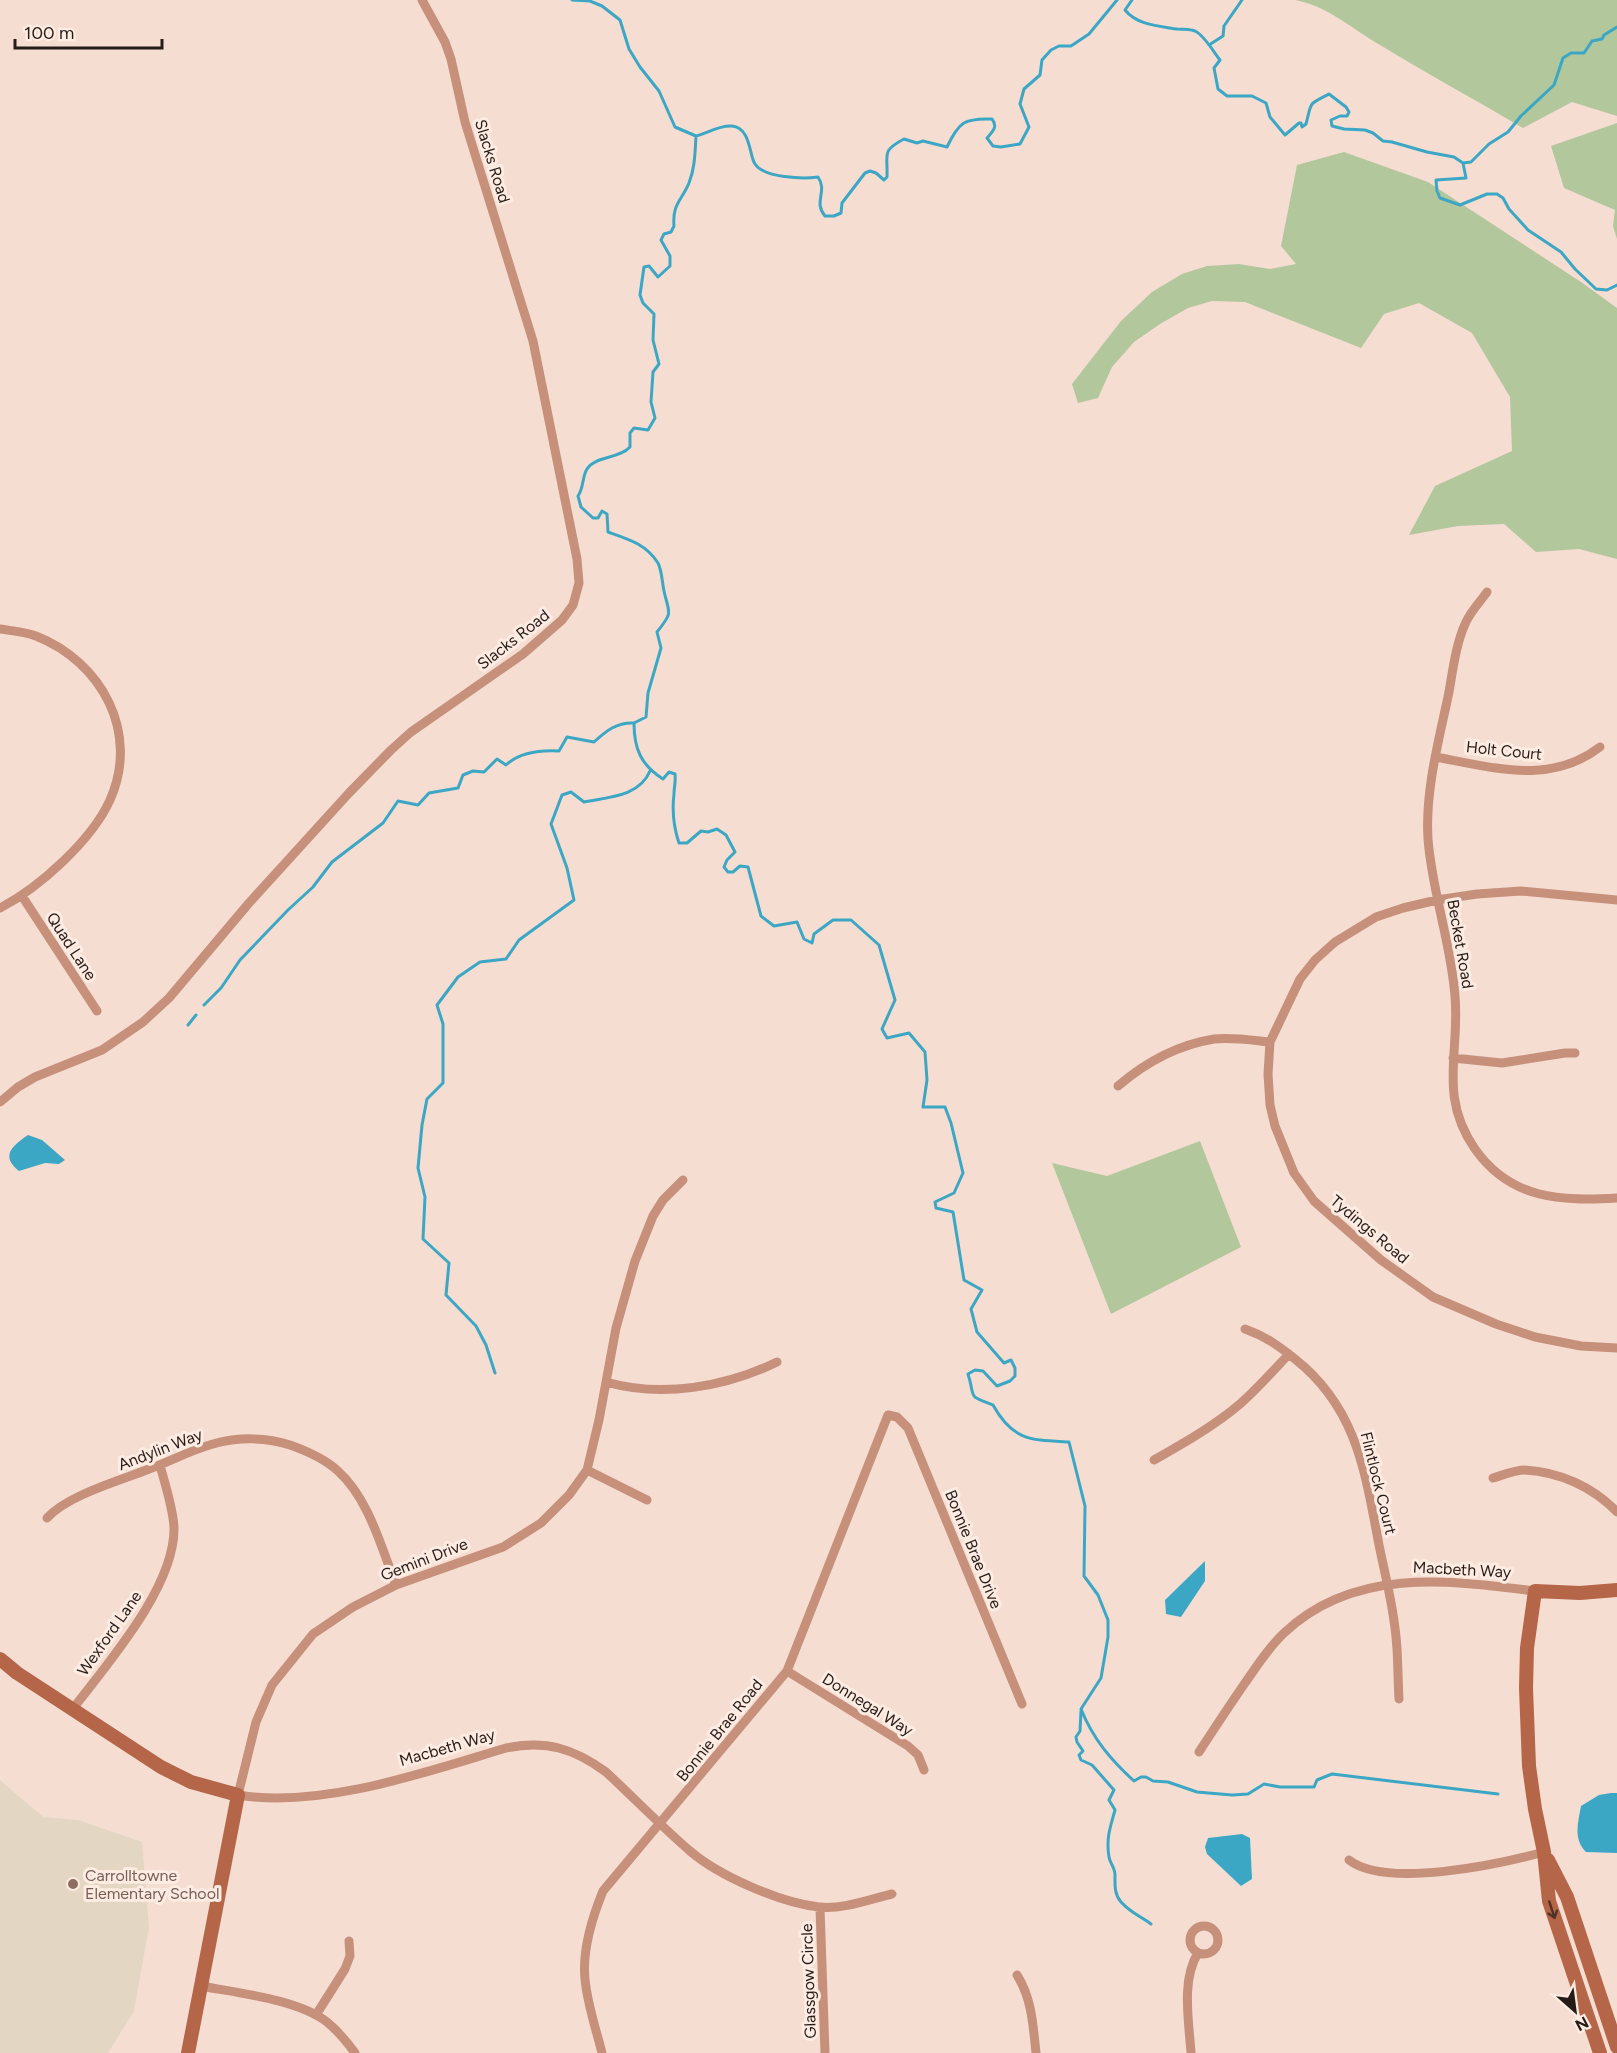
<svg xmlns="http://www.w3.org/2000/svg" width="1617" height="2053" viewBox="0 0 1617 2053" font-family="Figtree,sans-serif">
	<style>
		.education { fill: #e3d7c3 }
		.green { fill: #b2c79c }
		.water { fill: #3ca7c5 }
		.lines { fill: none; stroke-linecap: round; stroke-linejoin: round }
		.stream { stroke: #3ca7c5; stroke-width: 3 }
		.street { stroke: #c7907b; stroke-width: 9 }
		.secondary { stroke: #b56548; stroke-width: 14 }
		.oneway { stroke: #503226 }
		.education-dot { fill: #8d6e63; stroke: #feebe2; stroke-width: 2 }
		.labels { text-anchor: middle; stroke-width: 6; stroke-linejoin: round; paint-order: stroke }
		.street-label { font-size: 16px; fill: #251c18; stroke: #feebe2 }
		.education-label { font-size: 16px; fill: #785e54; stroke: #feebe2; text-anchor: start }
	</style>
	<rect width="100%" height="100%" fill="#f5ddd2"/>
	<path class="education" d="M0,1780L43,1817L78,1820L142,1842L149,1927L134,2011L108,2053H0Z"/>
	<path class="green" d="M1295,0H1617V116L1572,102L1523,128C1474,99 1424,72 1375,42C1350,27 1325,5 1295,0Z
		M1617,123V239L1613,226L1615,210L1564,188L1551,146Z
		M1344,152L1428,182L1581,282L1617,308V559L1579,549L1536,552L1504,524L1458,526L1409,535L1435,486L1512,451L1510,397L1472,333L1419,303L1384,314L1361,348L1245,302L1212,301L1188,308L1160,324L1134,342L1112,367L1098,398L1078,403L1072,384L1121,321L1152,292L1182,274L1207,266L1239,264L1270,269L1296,264L1281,246L1297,165Z
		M1200,1141L1241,1247L1111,1314L1052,1163L1107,1176Z"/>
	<path class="water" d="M28,1135L42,1140L65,1160L59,1164L45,1163L19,1171C0,1156 12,1146 28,1135Z
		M1205,1561V1581L1181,1617L1166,1614L1165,1600Z
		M1611,1793H1617V1853L1586,1852C1573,1839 1578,1823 1581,1806L1599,1795Z
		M1242,1834L1250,1838L1252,1879L1241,1886L1207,1854L1205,1847L1208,1838Z"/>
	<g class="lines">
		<path class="stream" d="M572,0L590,1L602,6L620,20L629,49L640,67L659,91L675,127L696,136C708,133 719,125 732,126C751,128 749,155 755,164C764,178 803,179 818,177C828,191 813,202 825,216H834L841,213L842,203L865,173L870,171L876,173L884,180L887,177C888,154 881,151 904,139L917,143L923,141L947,147C959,122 964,118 992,119C998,127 993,131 987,138L993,146L1001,147L1020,144L1029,127L1020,104L1024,89L1040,75L1042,60L1051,50L1059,46H1071L1089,34L1117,0
			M1132,0L1125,10C1137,25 1158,26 1177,29C1183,29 1190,29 1195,31C1204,35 1213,51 1220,60L1214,68L1218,89L1227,96H1252L1266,103L1270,117L1285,135L1299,123H1301L1302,127L1306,124C1312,102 1307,105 1329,94L1346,107L1349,112L1347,116H1340L1331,120L1332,126L1344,129L1365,130L1373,133L1383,141L1392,142L1427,152L1454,157L1463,163L1466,178L1436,180L1437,191L1440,198L1460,205L1487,194H1497L1503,198L1509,209L1528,230L1561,252L1575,269L1596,289L1607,290L1617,285
			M1209,45L1223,36L1224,26L1242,0
			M696,136C695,152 695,168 689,183C682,200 672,204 674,226L671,232L664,234L661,240L670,256V266L658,277L649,266L644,267L640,295L643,303L654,314L653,340L659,364L653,372L651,402L655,418L648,430L634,428L630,433V447C619,459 595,456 587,469C582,477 584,487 578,496L581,507L593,518H598L602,511L607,514L608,532C628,539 646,544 658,563C662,571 662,582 664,591C669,614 674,611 657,632L661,648L648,693L646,717L634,723C634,749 641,765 663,779L669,772L675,774C676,782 674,786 674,794C672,810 674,828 679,843H687L701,831L708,832L717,829L726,835L735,852L727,860L724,867L728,872H733L740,866L748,867L761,916L774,926L797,922L804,939L812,943L814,934L833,920H851L879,945L895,1000L882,1029L887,1038L909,1033L925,1052L927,1080L923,1107H945L951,1123L963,1173L954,1193L935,1202L936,1208L953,1212L964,1280L982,1290L971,1309L977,1332L1004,1363L1011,1360L1015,1368V1376L1010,1381L997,1386L983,1371L975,1370L968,1374C976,1399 966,1395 993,1405C1013,1441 1031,1440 1069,1442L1085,1506L1084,1576L1098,1595L1108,1620V1637L1101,1678L1081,1709C1093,1739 1111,1760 1134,1781L1141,1777H1146L1153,1781L1168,1782L1197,1792L1232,1795L1248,1794L1264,1784L1280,1787H1314L1317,1780L1332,1774L1498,1794
			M1463,163L1471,162L1489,144L1508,132L1521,116L1554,85L1563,58L1571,53H1584L1592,41L1602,39L1604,35L1617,27
			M204,1005L221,988L240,960L288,910L313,887L332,862L383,823L398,801L418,805L429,793L458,788L463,775L473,771L484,772L497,759L506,765C520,752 541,750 559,751L567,737L594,742C606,731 617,722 634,723
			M188,1025L196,1015
			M495,1373L486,1345L476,1326L446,1295L449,1263L423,1239L425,1197L418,1168L422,1125L427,1099L443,1083V1024L437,1005L458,977L480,962L506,959L519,940L574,900L567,868L551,824L562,795L571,792L584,802C608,797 639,797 650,771
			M1081,1711L1080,1731L1076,1737L1077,1742L1083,1751L1079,1755L1081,1760L1092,1765L1114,1790L1109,1800L1115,1810C1110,1828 1106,1838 1109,1857C1110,1863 1115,1868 1115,1875C1115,1884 1114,1894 1121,1902C1131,1913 1140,1916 1151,1924"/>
		<path class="street" d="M1487,592C1480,602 1471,611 1466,622C1456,643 1453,669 1449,692C1439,740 1425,790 1428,839C1432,892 1451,943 1455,996C1460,1053 1438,1096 1475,1149C1511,1200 1561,1201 1617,1198
			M0,629C12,631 25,632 36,636C102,662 140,733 110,800C92,840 39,888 0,908
			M1435,757C1493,767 1549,786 1600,747
			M22,896L97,1011
			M1617,900L1521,891L1477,894L1437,900L1403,908L1376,917L1335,942L1315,960L1300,979L1270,1042L1268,1074L1270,1105L1275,1126L1294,1173L1314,1201L1381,1260L1433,1297L1496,1324L1535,1337L1581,1346L1617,1348
			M1453,1058L1502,1063L1565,1053H1575
			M1118,1086C1146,1062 1177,1045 1214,1039C1232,1037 1251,1040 1270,1042
			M0,1102L18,1087L35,1077L102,1050L143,1022L169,998L249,903L349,793L391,750L411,732L523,654L562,620L573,605L579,583L577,559L533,341L465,122L451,59L445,42L422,0
			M683,1180L663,1200L653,1216L635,1261L616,1328L599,1420L587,1470L569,1495L541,1523L503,1547L396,1585L353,1607L313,1634L272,1685L256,1722L238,1795C321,1809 426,1772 506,1748C546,1740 573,1748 606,1772C634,1798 661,1826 690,1851C719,1876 781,1903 819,1907C841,1910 871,1899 892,1894
			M1245,1329C1265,1336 1279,1346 1295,1359C1357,1408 1365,1472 1379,1545C1386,1579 1395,1614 1397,1649C1398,1665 1398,1682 1399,1699
			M606,1382C662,1398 726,1387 777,1362
			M1154,1460C1184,1443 1214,1426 1240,1404C1257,1389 1273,1371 1289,1354
			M587,1470L647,1500
			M1493,1478C1503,1475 1515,1470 1525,1470C1560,1472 1593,1487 1617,1512
			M47,1518C68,1495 119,1481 149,1469C171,1461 191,1450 213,1444C238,1437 266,1437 290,1445C307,1451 325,1459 338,1471C369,1499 381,1547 396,1585
			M787,1671L908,1746L918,1755L924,1770
			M72,1710C107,1664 175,1587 174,1528C173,1507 165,1485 160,1465
			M1199,1752C1214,1729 1229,1706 1245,1683C1257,1666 1268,1648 1284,1633C1354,1567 1448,1580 1535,1591
			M1349,1860C1386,1889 1500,1864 1544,1852
			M820,1908L825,2053
			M1190 1940a14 14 0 1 1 28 0a14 14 0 1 1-28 0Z
			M1017,1975C1032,1999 1033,2025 1036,2053
			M201,1986C237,1993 297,1999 327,2022C338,2031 347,2042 355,2053
			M316,2015L345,1969L350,1956L349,1941
			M602,2053C596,2029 587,2003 585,1979C582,1950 592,1918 603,1891L787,1671L888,1415L897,1417L908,1428L1022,1704
			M1191,2053C1189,2022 1181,1980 1198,1953"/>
		<path class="secondary" d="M0,1659L17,1673L161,1767L191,1782L238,1795L188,2053
			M1548,1860L1567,1897L1617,2047
			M1600,2053L1549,1901L1544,1852L1535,1809L1529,1766L1526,1688L1527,1648L1535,1591L1580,1593L1617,1590"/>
	</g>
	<defs><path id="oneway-shaft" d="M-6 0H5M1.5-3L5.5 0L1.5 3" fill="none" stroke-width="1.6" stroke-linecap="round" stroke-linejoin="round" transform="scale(1.5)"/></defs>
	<use class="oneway" href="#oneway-shaft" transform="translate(1552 1910) rotate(72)"/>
	<circle class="education-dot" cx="73" cy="1884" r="6"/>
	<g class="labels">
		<g class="street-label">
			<text transform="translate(493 161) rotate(73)" y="6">Slacks Road</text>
			<text transform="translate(513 639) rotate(-38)" y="6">Slacks Road</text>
			<text transform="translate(1504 750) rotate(6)" y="6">Holt Court</text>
			<text transform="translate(1461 944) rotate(80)" y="6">Becket Road</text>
			<text transform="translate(72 946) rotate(57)" y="6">Quad Lane</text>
			<text transform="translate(1370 1229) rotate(40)" y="6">Tydings Road</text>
			<text transform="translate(160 1449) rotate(-21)" y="6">Andylin Way</text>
			<text transform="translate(1379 1483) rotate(76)" y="6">Flintlock Court</text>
			<text transform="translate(974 1549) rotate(68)" y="6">Bonnie Brae Drive</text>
			<text transform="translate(424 1559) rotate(-21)" y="6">Gemini Drive</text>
			<text transform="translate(1462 1569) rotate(3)" y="6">Macbeth Way</text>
			<text transform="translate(109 1633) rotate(-55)" y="6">Wexford Lane</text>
			<text transform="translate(868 1704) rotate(32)" y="6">Donnegal Way</text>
			<text transform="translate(719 1730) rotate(-51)" y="6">Bonnie Brae Road</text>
			<text transform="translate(447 1747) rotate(-16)" y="6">Macbeth Way</text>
			<text transform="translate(808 1981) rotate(-92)" y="6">Glassgow Circle</text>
		</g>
		<g class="education-label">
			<text x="85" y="1881">Carrolltowne<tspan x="85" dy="18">Elementary School</tspan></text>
		</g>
	</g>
	<g transform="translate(1575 2011) rotate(152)" stroke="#feebe2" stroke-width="4.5" paint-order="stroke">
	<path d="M0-4.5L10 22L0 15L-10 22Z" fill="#251c18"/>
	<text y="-9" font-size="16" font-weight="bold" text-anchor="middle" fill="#251c18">N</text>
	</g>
	<path d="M15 39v9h147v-9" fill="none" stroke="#251c18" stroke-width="3"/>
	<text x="24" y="39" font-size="18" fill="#251c18" stroke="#feebe2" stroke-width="4.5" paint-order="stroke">100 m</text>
</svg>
